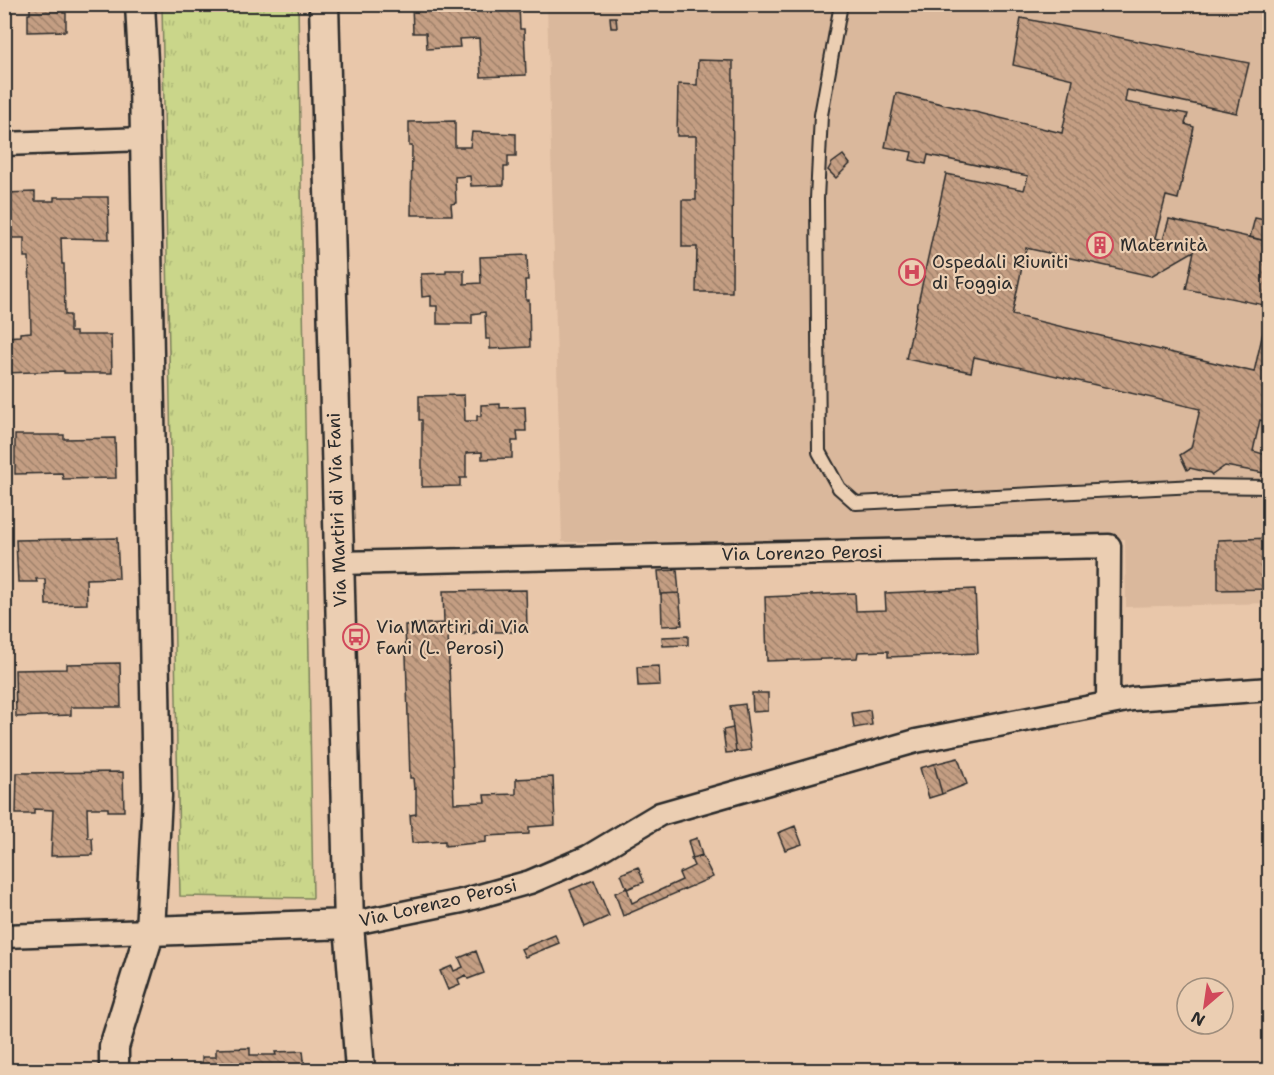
<svg xmlns="http://www.w3.org/2000/svg" width="1274" height="1075" viewBox="0 0 1274 1075" font-family="'Shantell Sans',sans-serif">
	<style>
		.built { fill: #dab89c }
		.grass { fill: url(#grass-tufts); stroke: #7a805a; stroke-width: 1.5 }
		.building { fill: url(#building-back-hatch); stroke: #2b2b2b; stroke-width: 1.5; fill-rule: evenodd }
		.lines { fill: none; stroke-linecap: round; stroke-linejoin: round }
		.service-casing { stroke: #2b2b2b; stroke-width: 16 }
		.minor-casing { stroke: #2b2b2b; stroke-width: 27 }
		.tertiary-casing { stroke: #2b2b2b; stroke-width: 33 }
		.service { stroke: #ebceb2; stroke-width: 12 }
		.minor { stroke: #ebceb2; stroke-width: 22 }
		.tertiary { stroke: #ebceb2; stroke-width: 28 }
		.labels { text-anchor: middle; stroke-width: 4.5; stroke-linejoin: round; paint-order: stroke }
		.poi-label { font-size: 18px; fill: #2b2b2b; stroke: #ebceb2; text-anchor: start }
		.street-label { font-size: 18px; fill: #2b2b2b; stroke: #ebceb2 }
	</style>
	<defs>
		<pattern id="grass-tufts" width="24" height="20" patternUnits="userSpaceOnUse" patternTransform="scale(1.5)"><rect width="24" height="20" fill="#cad68a"/><path d="M3 7l-1-3M5 7V3M7 7l1-3M15 17l-1-3M17 17v-4M19 17l1-3" fill="none" stroke="#aeb877"/></pattern>
		<pattern id="building-back-hatch" width="6" height="6" patternUnits="userSpaceOnUse" patternTransform="scale(1.5)"><rect width="6" height="6" fill="#c49e83"/><path d="M-1 5l2 2M0 0l6 6M5-1l2 2" fill="none" stroke="#9f816b"/></pattern>
	</defs>
	<rect width="100%" height="100%" fill="#e9c7aa"/>
	<filter id="ink" filterUnits="userSpaceOnUse"><feTurbulence type="fractalNoise" baseFrequency=".0167" numOctaves="2"/><feDisplacementMap in="SourceGraphic" scale="12" xChannelSelector="R" yChannelSelector="G"/><feConvolveMatrix kernelMatrix="1 2 1 2 8 2 1 2 1" color-interpolation-filters="sRGB"/></filter>
	<g filter="url(#ink)">
		<path class="built" d="M547,5H1269V603L1126,607L1125,539L562,542Z"/>
		<path class="grass" d="M162,5H298L313,898L180,896Z"/>
		<path class="building" d="M30,4H63V13H66V31L28,32V14H30Z
			M412,4H452L453,12L473,11L472,4H519L520,29H524L526,75L481,77L479,38L459,39L460,47L427,49L426,33H413Z
			M610,17H616L617,28H611Z
			M1021,18L1249,63L1237,113L1127,90L1125,102L1188,114L1185,124L1194,127L1178,199L1166,196L1155,238L1163,240L1169,219L1270,242V423L1260,420L1253,451L1270,456V474L1225,466L1212,475L1210,473L1190,468L1187,470L1180,455L1191,448L1200,409L974,357L971,372L906,359L946,174L1024,190L1028,176L928,155L926,164L910,160L912,152L885,147L896,93L1062,133L1073,79L1013,65ZM1026,248L1151,276L1194,251L1186,289L1269,306L1254,372L1012,315Z
			M698,60L733,61L732,292H696L697,247H682V200H696V136H677L678,84L697,85Z
			M455,121V147H470L472,132L516,134V156H508V167H504V185L471,186L470,176L455,177L456,203L451,204L452,215H411L412,146H409V122Z
			M843,155L850,164L836,178L828,170L832,163Z
			M35,192V201H54V197H108L109,239L61,238L62,264H64L65,315H70V332H76V335H111L112,373H64V371L4,373V337L20,336V333L31,332L29,257H24V238H4V193Z
			M1255,218L1270,221V242L1250,237Z
			M527,255L528,280H525L526,300H529L530,347L490,349V339H486L485,312L472,314V324H437V306H431V296L422,297L421,274L446,273V270H464V284L481,283L480,257Z
			M464,395L465,421H477V416H481V405L500,404V408L525,407L526,431H517L518,441H512V458L482,459V452L466,453V478H460V486L422,487V420H419V396Z
			M15,435H64V439L115,438L116,478L63,479L62,473L15,474Z
			M117,538L119,578L86,579L87,604L46,605L45,579H36L37,582H18L16,540Z
			M1270,538V589L1218,590V540Z
			M677,570L679,593L660,594L658,571Z
			M975,589L978,653L888,657V651L858,652L857,658L767,661L765,597L855,593L856,611L886,610L885,593Z
			M526,590L527,628H516V632H474V634L448,635L454,803L485,802L484,795L516,794V779L553,777L555,825L529,827V834L486,836V842L445,846V841L412,843L410,815L416,814V788L414,789L413,778H410L405,625L444,623L443,591Z
			M679,593L682,625L662,626L661,594Z
			M688,636V645L663,646L662,637Z
			M120,663L121,707H71V715L16,717L15,670L67,669V664Z
			M659,666L660,685L638,686L637,667Z
			M752,693H768V711L753,712Z
			M745,704L751,750L736,752L730,706Z
			M870,710L872,725L854,728L852,713Z
			M733,728L736,752L726,753L723,730Z
			M958,758L967,784L942,794L934,764Z
			M934,764L942,794L929,798L920,768Z
			M123,772L124,811H108V808H87L88,838H92L93,855L51,856L53,810L34,809V814H16L17,773Z
			M795,826L802,844L785,850L778,833Z
			M697,838L702,855L693,859L688,841Z
			M702,855L713,877L623,916L615,893L627,888L632,903L682,880L679,873L694,866L691,859Z
			M638,867L644,882L627,889L621,874Z
			M594,880L609,916L585,927L570,890Z
			M555,935L559,943L525,957L521,949Z
			M476,951L484,973L468,979L466,975L458,979L460,985L448,990L440,971L452,966L454,971L463,967L459,958Z
			M250,1048V1055H276L275,1052L303,1051L305,1069L309,1068V1070H202V1057H216V1049Z"/>
		<g class="lines">
			<defs>
				<path id="service" d="M841,4L821,115L817,199L819,452L839,488L856,503L1196,486L1270,487"/>
				<path id="minor" d="M4,144L145,139
					M339,563L1109,546L1108,703
					M349,924L462,901L530,882L588,857L660,814L916,741L1132,699L1270,689
					M4,936L150,931"/>
				<path id="tertiary" d="M324,4L349,924L360,1070
					M150,931L349,924
					M114,1070V1047L150,931L157,796L144,81L140,4"/>
			</defs>
			<use href="#service" class="service-casing"/>
			<use href="#minor" class="minor-casing"/>
			<use href="#tertiary" class="tertiary-casing"/>
			<use href="#service" class="service"/>
			<use href="#minor" class="minor"/>
			<use href="#tertiary" class="tertiary"/>
		</g>
	</g>
	<defs>
		<symbol id="building-ring" viewBox="-11 -11 22 22"><circle r="9.5" fill="#ebceb2" stroke="#d1495b" stroke-width="1.5"/><path d="M-4-6H4V6H1V3H-1V6H-4ZM-2.5-4.3h1.7v1.8h-1.7ZM.8-4.3h1.7v1.8H.8ZM-2.5-1h1.7V.8h-1.7ZM.8-1h1.7V.8H.8Z" fill="#d1495b"/></symbol>
		<symbol id="hospital-ring" viewBox="-11 -11 22 22"><circle r="9.5" fill="#ebceb2" stroke="#d1495b" stroke-width="1.5"/><path d="M-5-5h3v3.5h4V-5h3V5h-3V1.5h-4V5h-3Z" fill="#d1495b"/></symbol>
		<symbol id="bus-ring" viewBox="-11 -11 22 22"><circle r="9.5" fill="#ebceb2" stroke="#d1495b" stroke-width="1.5"/><path d="M-5-6H5V4H4V6H2V4H-2V6H-4V4H-5ZM-3.5-4V0h7V-4ZM-3.5 1.2v1.5H-2V1.2ZM2 1.2v1.5H3.5V1.2Z" fill="#d1495b"/></symbol>
	</defs>
	<g fill-rule="evenodd">
		<use href="#building-ring" x="1085" y="230" width="30" height="30"/>
		<use href="#hospital-ring" x="897" y="257" width="30" height="30"/>
		<use href="#bus-ring" x="341" y="622" width="30" height="30"/>
	</g>
	<g class="labels">
		<g class="poi-label">
			<text x="1120" y="251">Maternità</text>
			<text x="932" y="268">Ospedali Riuniti<tspan x="932" dy="21">di Foggia</tspan></text>
			<text x="376" y="633">Via Martiri di Via<tspan x="376" dy="21">Fani (L. Perosi)</tspan></text>
		</g>
		<g class="street-label">
			<text transform="translate(337 510) rotate(-92)" y="6">Via Martiri di Via Fani</text>
			<text transform="translate(802 553) rotate(-1)" y="6">Via Lorenzo Perosi</text>
			<text transform="translate(438 903) rotate(-13)" y="6">Via Lorenzo Perosi</text>
		</g>
	</g>
	<rect width="1274" height="1075" fill="none" stroke="#ebceb2" stroke-width="24"/>
	<rect x="12" y="12" width="1250" height="1051" fill="none" stroke="#2b2b2b" stroke-width="2" filter="url(#ink)"/>
	<g transform="translate(1205 1006) rotate(209)"><circle r="28" fill="#ebceb2" stroke="#9e8d7c" stroke-width="1.5"/>
	<path d="M0-4.5L10 22L0 15L-10 22Z" fill="#d1495b"/>
	<text y="-9" font-size="16" font-weight="bold" text-anchor="middle" fill="#2b2b2b">N</text>
	</g>
</svg>
